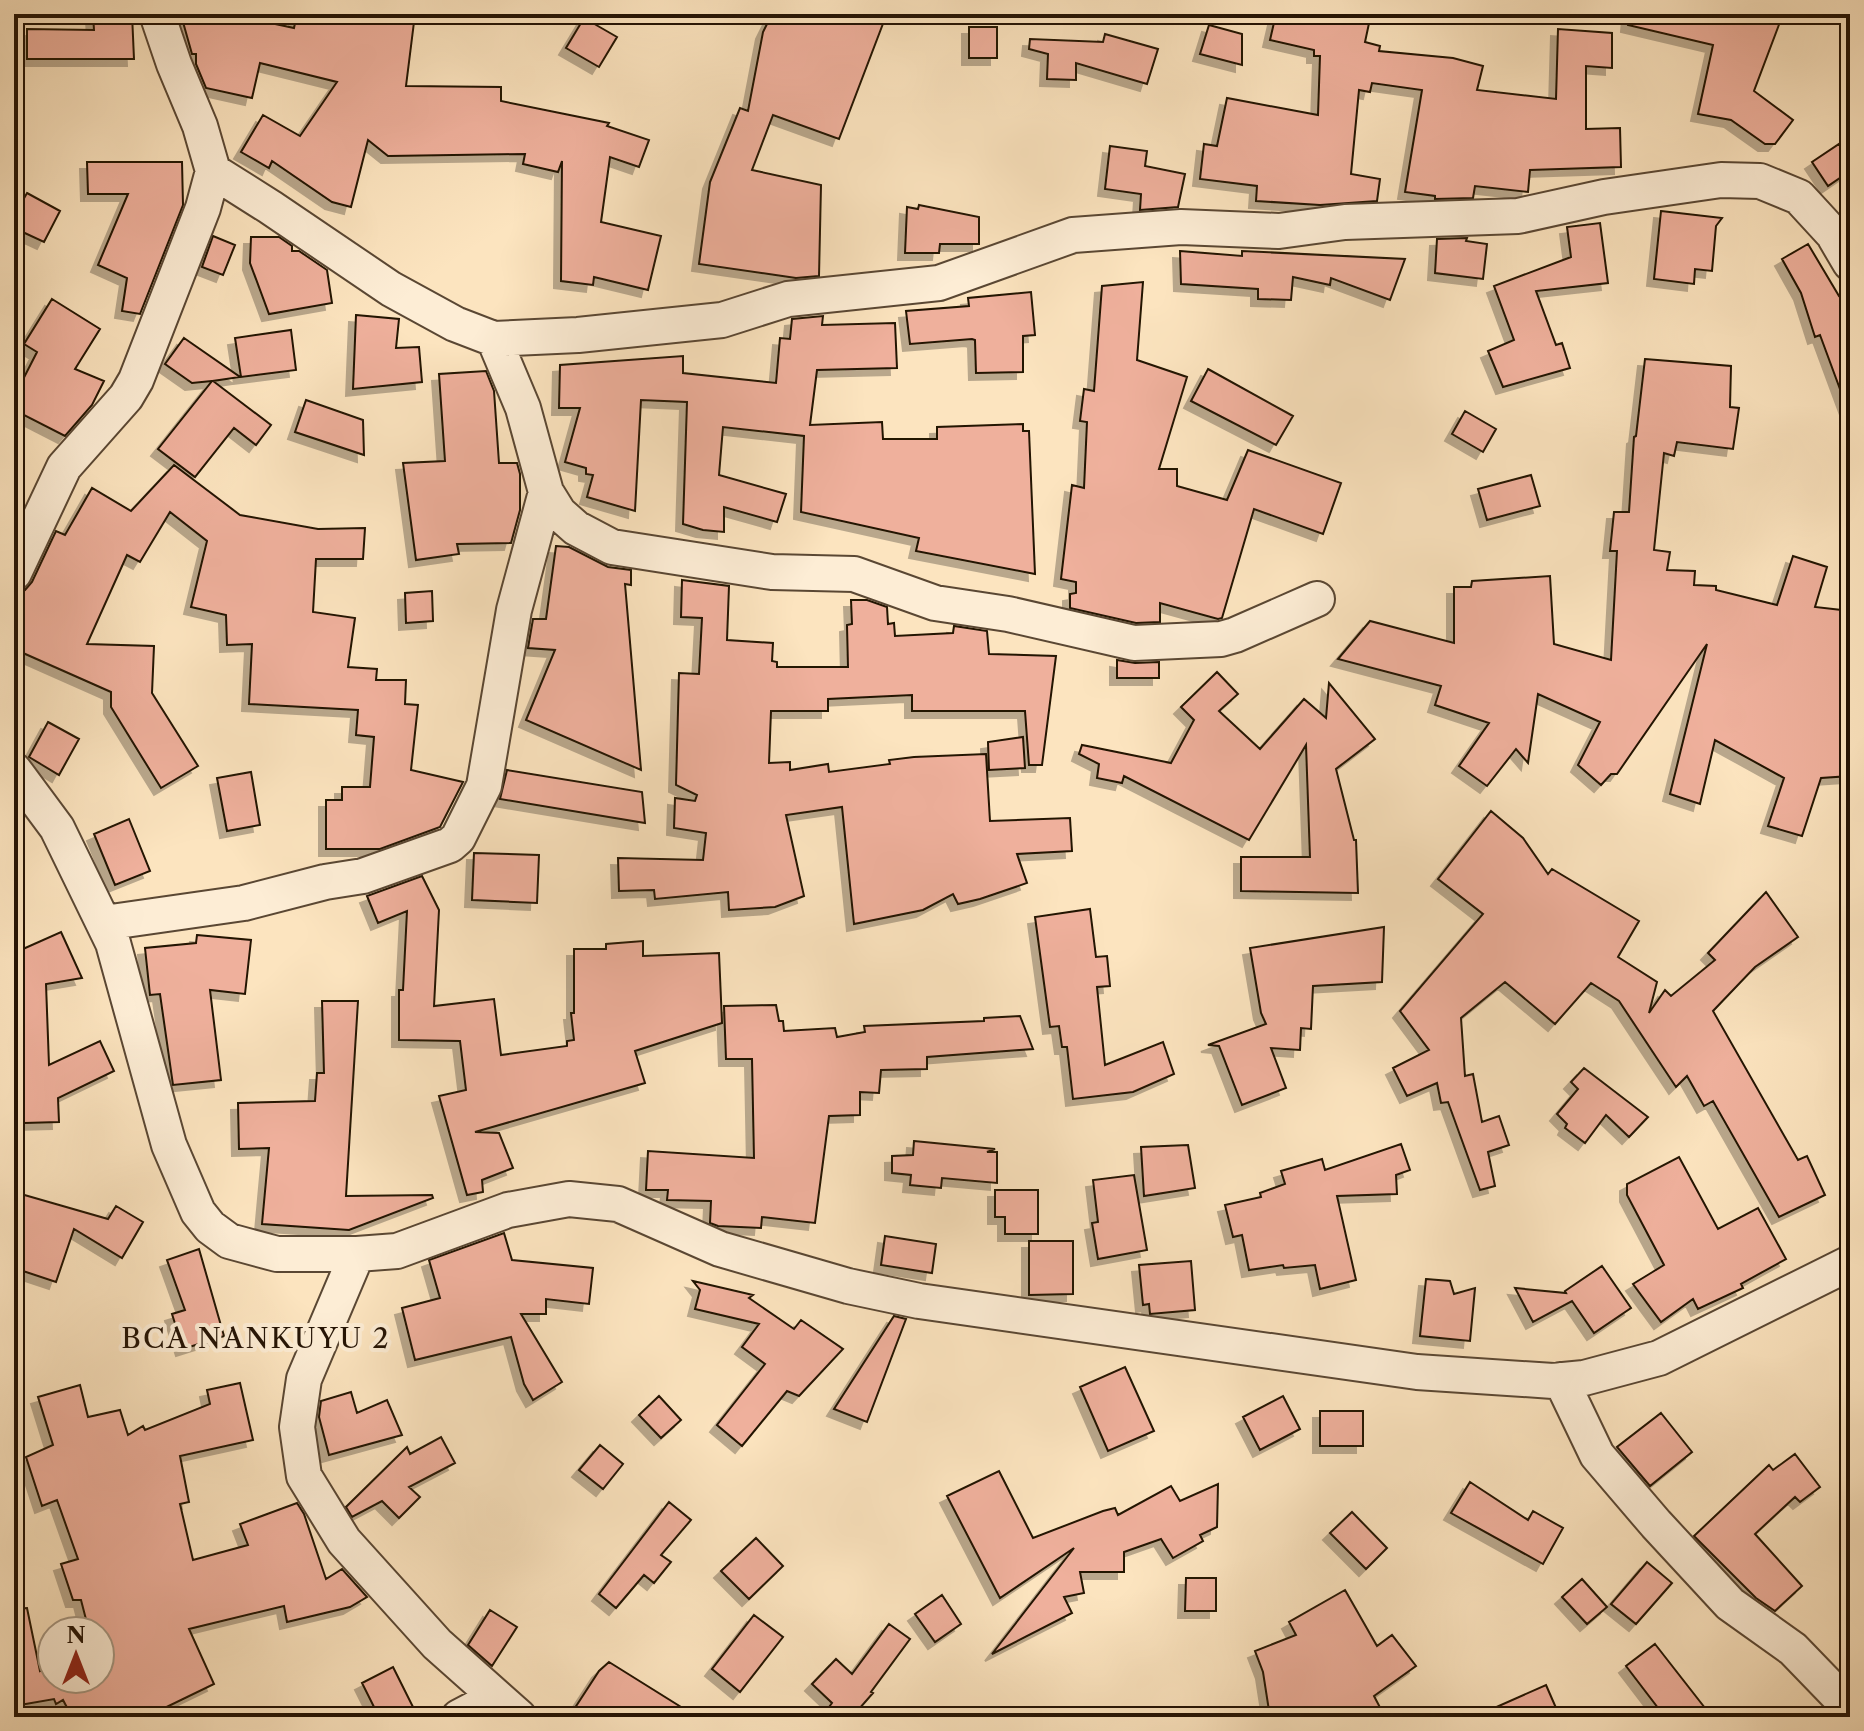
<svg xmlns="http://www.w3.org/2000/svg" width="1864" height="1731" viewBox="0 0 1864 1731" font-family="'Libre Caslon Text',serif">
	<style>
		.building { fill: #efb09c; stroke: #241304; stroke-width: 2; filter: url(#shadow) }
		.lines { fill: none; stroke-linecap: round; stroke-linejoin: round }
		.minor-casing { stroke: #5a4733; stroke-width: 38 }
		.minor { stroke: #fdedd5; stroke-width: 34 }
		.labels { text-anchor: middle; stroke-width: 8; stroke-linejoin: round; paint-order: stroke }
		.quarter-label { font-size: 28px; letter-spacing: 2px; fill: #241304; stroke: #fdedd5 }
	</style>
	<defs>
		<filter id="shadow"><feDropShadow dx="-7" dy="7" stdDeviation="0" flood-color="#0004"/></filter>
	</defs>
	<rect width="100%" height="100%" fill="#fce4bf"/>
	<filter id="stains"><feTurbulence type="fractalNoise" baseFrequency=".0025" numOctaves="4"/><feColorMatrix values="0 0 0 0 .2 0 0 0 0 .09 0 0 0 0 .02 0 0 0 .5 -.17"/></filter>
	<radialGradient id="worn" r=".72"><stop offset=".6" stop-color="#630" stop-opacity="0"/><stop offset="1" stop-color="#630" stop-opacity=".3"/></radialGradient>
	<path class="building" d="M93,14H132L134,59H27V29L94,30Z
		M229,14L294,28L297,14H415L406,86L501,87V101L609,123L607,126L649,140L639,167L610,157L601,222L661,236L648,290L594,277L593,285L561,281L562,161L558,172L523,164L525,154L388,156L368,140L351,207L332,202L272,161L269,168L241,152L263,115L300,136L337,82L260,63L252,98L206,88L196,64V54H192L181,15Z
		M772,14H835L855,16V21H884L839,139L773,115L752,170L821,185L819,276L796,278L699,264L710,182L740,108L748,111L763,32Z
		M1276,14H1371L1365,42L1380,46L1379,51L1453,58L1483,66L1477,90L1556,99L1558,29L1612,33V68L1586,66V129L1620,128L1621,167L1530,170L1528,192L1475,186L1473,198L1435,199V196L1405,192L1422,90L1372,83L1370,92L1359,90L1351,174L1380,179L1377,201L1320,205L1256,201L1257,186L1200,179L1204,144L1217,146L1227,98L1318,115L1320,56H1314V50L1270,40Z
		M1629,14H1783L1754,91L1793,120L1775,144H1765L1731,120L1698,114L1713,45L1628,25Z
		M584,18L617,37L599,67L566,48Z
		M1209,25L1242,34V65L1200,54Z
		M969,27H997V58H969Z
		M1105,34L1158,49L1147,84L1076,63V80L1047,79L1048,54L1029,49L1030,39L1103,42Z
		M1839,144L1850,161V171L1828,186L1812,162Z
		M1110,146L1147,151L1145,166L1185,174L1178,207L1140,210L1141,194L1105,189Z
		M87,162H182L183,205L140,314L122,311L127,278L98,265L128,194H88Z
		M27,193L60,211L44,242L14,228V216Z
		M919,205L979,217V244H940L939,253H905L907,207L918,209Z
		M1661,211L1722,218L1716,226L1712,271L1695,269L1694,284L1654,279Z
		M1600,223L1608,283L1536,291L1556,345L1562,343L1570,368L1503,387L1488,351L1514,340L1494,286L1571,257L1567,227Z
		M213,236L235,245L223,275L202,267Z
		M251,237H279L292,246V251H299L327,270L332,303L269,314L250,263Z
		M1467,238L1466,241L1487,244L1483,279L1435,273L1437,239Z
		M1808,244L1839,296L1845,294L1850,309V407L1847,408L1820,335L1815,337L1801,293L1782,259Z
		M1180,251L1242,256V251L1405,259L1390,300L1331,278L1330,285L1293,277L1291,300L1258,299V289L1181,284Z
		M1143,282L1137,360L1187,377L1159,469H1177V486L1227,500L1248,450L1341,483L1323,534L1254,509L1222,618L1218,619L1160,603V622L1136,623L1070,608V594L1076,593V582L1061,579L1072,485L1084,488L1087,422L1080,421L1084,389L1094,391L1102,286Z
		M1031,292L1035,335L1023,336V372L976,373L975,340L972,339L910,344L906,311L969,306L968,298Z
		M52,299L100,329L75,369L104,381L92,405L65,436L14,410V397L37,352L24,344Z
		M356,315L399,319L396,348L419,347L422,382L353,389Z
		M823,316L822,325L895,323L897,368L817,370L810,425L882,422L883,439H937V427L1023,424V431H1029L1035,574L916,551L919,538L801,512L804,436L723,427L719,475L786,494L777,522L724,507V532L703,530L683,524L687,402L641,400L635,511L587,497L593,475L586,474V468L565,462L580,408H559L560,365L683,356V373L776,383L780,338L790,339L792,319Z
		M291,330L296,370L241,377L235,338Z
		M184,338L240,377L213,381L271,425L256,445L234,428L195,477L158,449L212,381L192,383L165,364Z
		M1645,359L1731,366L1730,407L1739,408L1733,449L1677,442L1674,456L1664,453L1654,550L1670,552L1667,570L1695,571L1694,585L1716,586V590L1777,605L1793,556L1827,567L1815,607L1850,611V776L1821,778L1802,836L1768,826L1784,778L1715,740L1700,804L1670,794L1707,644L1617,774H1611L1601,785L1578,765L1600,722L1538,694L1528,763L1516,749L1487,786L1459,766L1489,723L1435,705L1441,686L1338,659L1370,621L1454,643V587H1471L1472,581L1550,576L1554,644L1611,660L1617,551H1610L1614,512H1629L1634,437L1636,436Z
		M1208,369L1293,416L1276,445L1191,401Z
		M486,371L494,391L499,463H517L520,474V510L511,543L457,544L459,554L416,560L403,463L445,461L439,374Z
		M306,400L363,420L364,455L295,432Z
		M1465,411L1496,429L1483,452L1452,434Z
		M174,465L240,515L318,529L365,528L363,559H316L313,612L355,618L348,667L377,669L376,680H406L405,704L418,705L411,770L463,782L440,827L380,849H326V800H342V787H370L374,737L356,735L358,710L249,704L252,644L227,645L226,615L191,607L207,541L170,512L140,562L127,555L87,644L154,646L152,693L198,766L161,788L111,707V692L14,649V593L25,590L32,582L56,531L65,535L92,488L131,511Z
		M1531,475L1540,506L1487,520L1478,489Z
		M556,546L569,547L608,567L631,570V585L625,584L641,770L526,720L555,650L528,648L533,619H546Z
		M682,580L729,586L727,640L773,643L772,661L777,662V667H848L847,625L852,624L851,600H867L887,607L888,624L894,623L895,636L953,633L954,626L987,631L989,654L1056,656L1042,765H1029L1025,711H912V695L828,699V711H771L769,763L790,762V770L828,764L829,772L890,764L889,760L914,757L986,754L990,821L1070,818L1072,851L1017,854L1027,883L980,899L958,904L953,894L923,910L854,924L842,807L786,815L804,896L775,907L729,910L728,892L655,899L654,890L619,891L618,858L703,860L706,833L674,828L675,798L695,801L697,795L676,785L679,673L699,674L702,618L681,617Z
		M432,591L433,621L406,623L405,593Z
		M1117,660L1135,663L1159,662V678H1117Z
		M1217,672L1238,694L1219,711L1260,749L1304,699L1326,718L1329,683L1375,739L1336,769L1354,840H1356L1358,893L1241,891V857H1310L1306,745L1249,840L1124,776L1122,783L1097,778L1099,764L1079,754L1082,745L1171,763L1194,720L1181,707Z
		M48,722L79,739L59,775L29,757Z
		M1023,737L1025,768L989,770L988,742Z
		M507,770L642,792L645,823L500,799Z
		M251,772L260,825L227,831L217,778Z
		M1491,811L1523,838L1548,874L1552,869L1639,921L1618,957L1657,982L1649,1013L1665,990L1671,996L1715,960L1708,953L1766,892L1798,937L1755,967L1713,1011L1798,1160L1807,1156L1825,1195L1779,1217L1713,1101L1704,1106L1687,1076L1676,1087L1619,1001L1591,983L1555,1024L1505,982L1461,1018L1465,1076L1473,1074L1482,1122L1499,1116L1509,1145L1488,1152L1495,1186L1480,1190L1448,1102L1441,1103L1437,1083L1407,1096L1393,1068L1429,1050L1400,1011L1483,914L1438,879Z
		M129,819L150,871L115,885L94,834Z
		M474,853L539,855L537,903L472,900Z
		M422,876L439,910L434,1006L494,999L501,1055L567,1046V1041L574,1040L571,1013H574V949H606V944L643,941V956L719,953L722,1023L635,1051L645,1083L475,1132L499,1133L513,1168L482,1180L483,1192L467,1195L439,1096L466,1090L460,1041L399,1040V990H403L407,911L378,923L367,896Z
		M1090,909L1096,957L1107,956L1110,986L1097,987L1105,1065L1163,1042L1174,1074L1133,1092L1073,1099L1067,1047H1062L1059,1026L1050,1027L1035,917Z
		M1384,927L1382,982L1313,986L1311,1029L1301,1028L1300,1050L1271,1048L1286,1088L1242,1105L1219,1046L1208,1045L1266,1024L1261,1013L1250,948Z
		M61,932L82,978L46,984L49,1065L100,1041L114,1071L58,1098L59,1122L24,1123L22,1069H14V953Z
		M197,935L251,940L245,994L210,990L221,1080L173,1085L160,994L150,995L145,948L196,943Z
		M322,1001H358L346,1196L432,1195L433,1198L349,1230L262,1224L269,1148L239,1149L238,1103L315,1101L317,1073H324Z
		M776,1005L779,1021H783L784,1031L835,1028L837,1037L865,1032L864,1026L984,1021V1018L1020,1016L1033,1049L927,1057V1069L881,1070L879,1093L860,1092V1115L829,1116L815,1223L762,1217L761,1228L718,1226L710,1223L711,1201L667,1200L668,1190H646L648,1151L754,1158L752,1059H726L724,1006Z
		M1584,1068L1648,1117L1629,1137L1606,1115L1585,1143L1565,1128L1567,1124L1557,1114L1578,1089L1571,1082Z
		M914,1141L995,1149L987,1152H997V1183L942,1178L941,1188L910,1185L911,1175L892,1173V1156L913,1155Z
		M1401,1144L1410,1170L1396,1175L1397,1194L1337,1196L1356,1280L1320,1289L1315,1265L1284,1268L1283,1265L1249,1270L1242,1235L1233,1237L1225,1205L1261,1197L1260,1193L1285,1184L1281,1171L1322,1159L1325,1170Z
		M1188,1145L1195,1188L1144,1196L1141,1147Z
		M1679,1157L1718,1229L1758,1208L1786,1259L1741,1284L1743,1288L1698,1309L1693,1299L1661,1322L1633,1284L1664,1265L1627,1195V1184Z
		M1134,1175L1147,1250L1098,1259L1092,1223L1098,1222L1093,1180Z
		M995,1190H1038V1234H1005V1217H995Z
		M14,1192L108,1219L116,1206L143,1222L122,1258L74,1229L56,1282L14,1268Z
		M504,1233L512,1260L593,1268L589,1304L546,1299V1314H521L562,1382L533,1400L524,1384L511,1337L415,1360L402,1308L440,1298L429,1260Z
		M885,1236L936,1244L932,1273L881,1265Z
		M1029,1241H1073V1294L1029,1295Z
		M199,1249L224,1336L183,1349L172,1314L185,1310L167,1260Z
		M1191,1261L1195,1310L1150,1314L1149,1304L1143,1305L1139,1265Z
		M1602,1266L1631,1308L1594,1333L1572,1301L1533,1322L1515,1288L1566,1293L1565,1291Z
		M1426,1279L1450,1281L1454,1294L1475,1288L1470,1341L1420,1336Z
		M693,1281L753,1295L749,1298L794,1329L801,1320L843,1349L799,1396L787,1391L742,1446L717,1425L765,1364L742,1347L759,1324L695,1309L700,1290Z
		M894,1316L906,1319L867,1422L834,1409Z
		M1125,1367L1154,1431L1108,1451L1080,1387Z
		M240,1383L253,1440L180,1456L189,1502L180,1504L193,1560L248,1545L240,1524L297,1503L304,1514L326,1579L342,1569L367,1597L350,1607L287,1622L284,1606L189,1629L214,1684L146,1717H72L63,1700L56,1704L54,1699L14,1706V1609L27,1608L40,1671L52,1666V1679H100V1631H89L81,1600H73L61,1564L78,1559L57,1500L42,1506L26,1457L53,1445L38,1397L80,1385L88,1417L120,1410L128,1435L143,1426L145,1430L210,1404L207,1390Z
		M351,1392L357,1413L387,1400L402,1435L329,1455L319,1417L321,1401Z
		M659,1396L681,1420L661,1438L639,1415Z
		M1283,1396L1300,1429L1260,1450L1243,1417Z
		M1320,1411H1363V1446H1320Z
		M1661,1413L1692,1452L1650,1486L1617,1447Z
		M441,1437L455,1463L409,1487L420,1497L399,1518L382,1501L352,1517L346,1507L407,1447L410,1454Z
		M600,1445L623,1464L603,1489L579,1470Z
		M1795,1454L1820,1487L1800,1502L1795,1497L1755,1534L1802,1586L1775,1611L1756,1598L1694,1536L1769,1465L1773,1470Z
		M999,1471L1033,1538L1103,1511L1115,1508L1118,1515L1171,1486L1180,1501L1218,1484L1217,1527L1200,1535L1203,1541L1173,1558L1161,1539L1124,1552V1572H1080L1084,1593L1064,1597L1072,1613L992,1654L1074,1548L1000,1598L947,1496Z
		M1470,1482L1528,1520L1533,1511L1563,1528L1543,1564L1451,1513Z
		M669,1502L691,1520L661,1555L671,1562L654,1583L644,1575L616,1608L599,1594Z
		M1352,1512L1387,1548L1366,1569L1330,1533Z
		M756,1538L783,1566L749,1599L721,1571Z
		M1647,1562L1672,1583L1636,1624L1611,1604Z
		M1186,1578H1216V1611H1185Z
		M1582,1579L1607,1607L1587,1624L1562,1597Z
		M1345,1590L1377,1646L1392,1635L1416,1666L1374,1696L1385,1717H1270L1263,1672L1255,1651L1296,1635L1289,1622Z
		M942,1595L961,1624L935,1642L915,1614Z
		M490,1610L517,1627L492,1666L468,1645Z
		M754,1615L783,1637L740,1692L712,1669Z
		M889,1624L910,1639L871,1692L873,1693L852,1717H822L832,1703L812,1684L836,1659L852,1674Z
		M1655,1644L1712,1717H1665L1626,1666Z
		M609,1662L697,1717H569L599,1671Z
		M393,1667L418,1717H379L362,1683Z
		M1546,1685L1560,1717H1474Z"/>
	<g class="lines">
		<defs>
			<path id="minor" d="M213,171L270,207L391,289L455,324L494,339L578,335L722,320L788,299L939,283L1073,235L1181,227L1279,231L1345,222L1518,216L1604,197L1721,180L1760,181L1799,197L1833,234L1850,263
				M494,339L523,408L546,492L559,513L576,528L612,547L772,572L854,574L935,603L1008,614L1134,643L1221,639L1235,635L1317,599
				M14,573L64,467L126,397L136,380L203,208L213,171L200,126L174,64L157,14
				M14,770L57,828L113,943L169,1145L198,1212L210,1227L229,1241L277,1254H357L397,1251L508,1210L569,1199L618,1204L720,1249L848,1286L919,1301L1417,1372L1553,1381L1584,1378L1659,1358L1850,1263
				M104,923L244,903L325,882L363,876L450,845L458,838L484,786L514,610L546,492
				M357,1254L304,1379L297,1427L304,1476L344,1541L437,1644L519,1717
				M1561,1380L1597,1455L1656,1524L1730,1604L1793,1649L1850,1708
				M459,1717L495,1698"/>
		</defs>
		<use href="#minor" class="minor-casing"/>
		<use href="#minor" class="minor"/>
	</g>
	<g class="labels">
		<g class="quarter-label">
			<text x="256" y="1348">BCA NANKUYU 2</text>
		</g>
	</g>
	<rect width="1864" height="1731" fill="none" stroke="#fce4bf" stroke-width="48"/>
	<rect x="16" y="16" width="1832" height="1699" fill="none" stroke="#241304" stroke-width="4"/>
	<rect x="24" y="24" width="1816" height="1683" fill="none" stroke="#241304" stroke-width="2"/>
	<g transform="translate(76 1655)"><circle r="38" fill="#fdedd5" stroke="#a69681" stroke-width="2"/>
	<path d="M0-6L14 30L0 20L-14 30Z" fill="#8f2418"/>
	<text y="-12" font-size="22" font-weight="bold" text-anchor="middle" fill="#241304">N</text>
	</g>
	<rect width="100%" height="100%" filter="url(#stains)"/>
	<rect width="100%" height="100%" fill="url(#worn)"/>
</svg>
